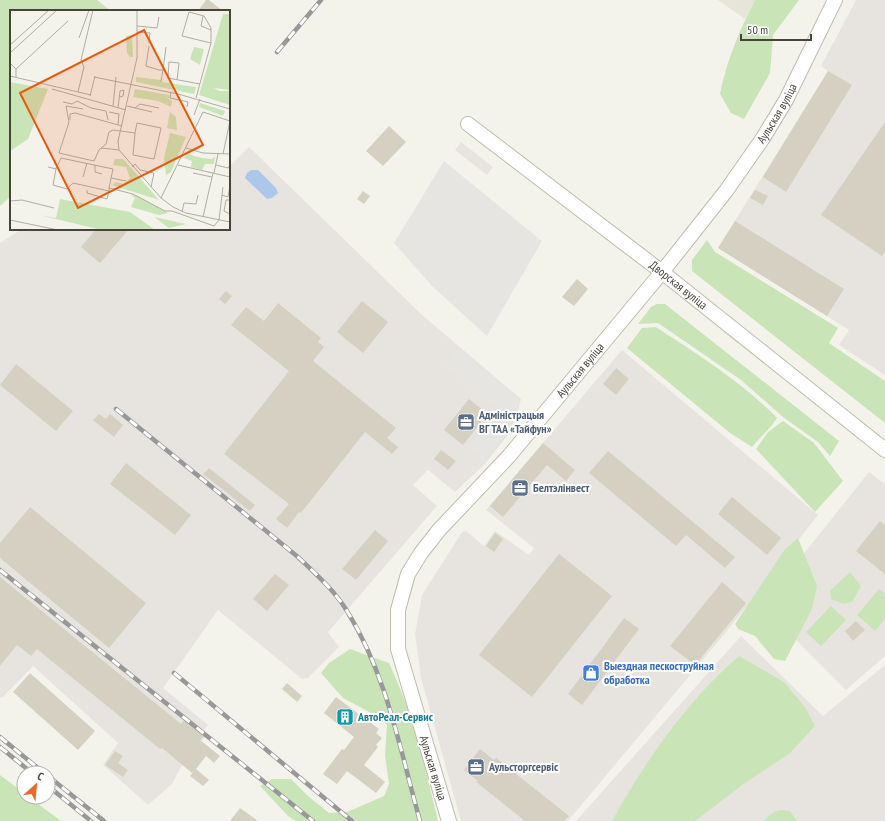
<svg xmlns="http://www.w3.org/2000/svg" width="885" height="821" viewBox="0 0 885 821" font-family="'PT Sans Narrow',sans-serif">
	<style>
		.residential { fill: #e7e5d9 }
		.industrial { fill: #e7e4df }
		.green { fill: #c9e4b7 }
		.parking { fill: #e6e5e2 }
		.water { fill: #adc7eb }
		.building { fill: #d5d0c1 }
		.lines { fill: none; stroke-linecap: round; stroke-linejoin: round }
		.minor-casing { stroke: #bfbcae; stroke-width: 16 }
		.minor { stroke: #fff; stroke-width: 14 }
		.rail-casing { stroke: #989898; stroke-width: 4.5 }
		.rail { stroke: #fff; stroke-width: 3; stroke-dasharray: 9; stroke-linecap: butt }
		.labels { text-anchor: middle; stroke-width: 4; stroke-linejoin: round; paint-order: stroke }
		.street-label { font-size: 12px; fill: #474439; stroke: #fff }
		.service-label { font-size: 12px; font-weight: bold; fill: #4e5e75; stroke: #fff; text-anchor: start }
		.shop-label { font-size: 12px; font-weight: bold; fill: #366cbe; stroke: #fff; text-anchor: start }
		.culture-label { font-size: 12px; font-weight: bold; fill: #0d838f; stroke: #fff; text-anchor: start }
		.inset-road { fill: none; stroke: #afada4; stroke-width: 1 }
		.view { fill: #e8590c; fill-opacity: 0.15; stroke: #e8590c; stroke-width: 2 }
		.inset-edge { fill: none; stroke: #474439; stroke-width: 2 }
	</style>
	<rect width="100%" height="100%" fill="#f4f3eb"/>
	<path class="residential" d="M718,0H755L745,19Z"/>
	<path class="industrial" d="M856,0H885V375L839,345L849,330L718,248L828,71L821,66Z
		M461,142L493,167L487,175L455,150Z
		M249,147L421,314L521,399L514,427L486,463L455,492L428,470L413,485L437,506L328,632L339,647L308,678L302,679L218,610L163,688L208,725L202,733L205,737L181,767L172,784L148,805L103,765L118,743L33,666L2,698L0,697V243L22,229H229V167Z
		M622,350L818,515L731,626L568,821H461L421,678L415,634L422,595L462,532L466,531L484,546L495,531L529,555L534,548L486,510Z
		M869,472L885,484V656L846,690L762,606Z
		M741,636L823,716L885,665V821H576Z"/>
	<path class="green" d="M0,0H97L111,11H11V196L0,206Z
		M755,0H799L773,35L770,73L744,119L731,113L720,94C726,62 740,29 755,0Z
		M707,240L715,252L838,328L829,343L885,381V423L692,271V260Z
		M657,304H665L839,441L830,456L818,442L783,417L741,380L658,323L638,324L651,307Z
		M656,327C698,355 741,381 777,418L772,425L752,447L730,433L627,348L642,328Z
		M783,421L814,443L843,481L815,512L756,449L768,432Z
		M798,538L817,586L812,609L785,661L774,659L755,636L738,629L735,624L785,549Z
		M850,572L861,586L852,602L843,604L831,599L830,591Z
		M879,589L885,594V619L875,631L857,615Z
		M831,606L846,620L821,646L806,632Z
		M350,649L389,663C413,714 425,767 438,821H296L288,816L260,786L272,779H291L308,796L329,813L347,812L384,796L389,784L385,755L387,725L373,714L343,698L321,673L329,663Z
		M739,656L784,682L805,707L815,726L790,753L745,783L695,821H612C646,760 686,702 739,656Z
		M0,775L24,793V797H29L61,821H0Z
		M781,810L790,811L797,821H763L774,812Z"/>
	<path class="parking" d="M444,161L542,241L487,336L432,286L394,243Z
		M457,349L519,400L512,426L484,459L468,446L498,410L444,365Z"/>
	<path class="water" d="M251,170H258L276,188L278,193L272,198L267,199L245,178L247,173Z"/>
	<path class="building" d="M206,0H209L223,11H198Z
		M828,71L852,85L786,192L763,177Z
		M885,122V252L882,256L821,215Z
		M389,126L406,142L383,166L366,151Z
		M755,190L768,196L763,205L750,198Z
		M363,191L370,196L364,204L357,199Z
		M735,221L844,289L827,316L718,248Z
		M96,229H129L100,263L81,247Z
		M577,279L588,289L574,306L562,297Z
		M226,291L232,296L225,304L219,299Z
		M362,301L388,322L363,353L337,332Z
		M278,303L321,338L318,342L324,347L313,361L396,428L387,438L398,447L392,454L365,432L301,513L299,512L287,528L276,519L289,504L224,454L289,371L231,325L246,307L264,321Z
		M16,364L73,411L56,431L0,385Z
		M616,368L629,379L616,395L603,384Z
		M469,399L488,414L463,445L444,430Z
		M99,414L106,419L110,414L123,425L114,437L93,420Z
		M543,443L575,470L566,481L547,465L503,517L490,506Z
		M441,450L456,461L448,470L434,459Z
		M608,451L735,557L725,568L686,535L676,546L589,473Z
		M126,463L191,515L175,535L110,484Z
		M209,468L255,505L250,511L203,474Z
		M732,497L781,538L767,555L718,514Z
		M30,507L146,603L109,648L0,558V543Z
		M880,521L885,525V574L856,551Z
		M375,530L388,541L356,580L342,569Z
		M495,533L503,539L494,552L486,546Z
		M559,554L612,596L532,697L479,655Z
		M275,574L289,585L267,611L253,599Z
		M0,577L181,724L184,720L204,736L200,740L220,756L214,763L206,756L196,769L209,780L203,786L190,776L194,771L192,773L162,748L160,749L37,649L31,656L17,645L0,666Z
		M722,582L746,603L695,665L670,646Z
		M624,618L639,629L582,705L568,694Z
		M856,621L865,630L853,641L845,631Z
		M30,673L95,731L78,750L13,692Z
		M287,683L302,696L297,702L282,689Z
		M336,697L379,729L376,733L382,738L376,745L378,747L364,765L385,782L376,793L347,771L337,784L323,774L342,749L344,750L354,737L324,713Z
		M480,749L494,760L496,758L569,816L564,821H525L476,782L478,781L464,770Z
		M115,751L123,756L118,763L128,770L123,777L105,765Z
		M240,808L258,821H230Z"/>
	<g class="lines">
		<defs>
			<g id="minor">
				<path id="s1" d="M468,124L662,272L885,450"/>
				<path id="s2" d="M449,821L398,649V610L408,574L421,553L439,530L509,456L662,272L726,191L763,138L786,100L835,0"/>
			</g>
		</defs>
		<use href="#minor" class="minor-casing"/>
		<use href="#minor" class="minor"/>
		<defs>
			<path id="rail" d="M277,52L321,0
				M116,409L298,557C316,574 335,591 347,611C387,675 400,750 420,821
				M0,570L313,821
				M174,673L352,821
				M0,737L44,773
				M0,747L32,773
				M48,776L104,821
				M48,786L91,821"/>
		</defs>
		<use href="#rail" class="rail-casing"/>
		<use href="#rail" class="rail"/>
	</g>
	<defs>
		<symbol id="office-square" viewBox="-11 -11 22 22"><rect x="-9" y="-9" width="18" height="18" rx="4" fill="#5c6f8a" stroke="#fff"/><path d="M-6-3h4V-5.5h4V-3h4V5H-6ZM-1-4.5V-3h2v-1.5ZM-6 0V1H6V0Z" fill="#fff"/></symbol>
		<symbol id="shop-square" viewBox="-11 -11 22 22"><rect x="-9" y="-9" width="18" height="18" rx="4" fill="#3f7fe0" stroke="#fff"/><path d="M-5-2.5h2.3a2.7 3.5 0 0 1 5.4 0H5L5.5 6h-11ZM-1.5-2.5h3a1.5 2.3 0 0 0-3 0Z" fill="#fff"/></symbol>
		<symbol id="building-square" viewBox="-11 -11 22 22"><rect x="-9" y="-9" width="18" height="18" rx="4" fill="#0f9aa8" stroke="#fff"/><path d="M-4-6H4V6H1V3H-1V6H-4ZM-2.5-4.3h1.7v1.8h-1.7ZM.8-4.3h1.7v1.8H.8ZM-2.5-1h1.7V.8h-1.7ZM.8-1h1.7V.8H.8Z" fill="#fff"/></symbol>
	</defs>
	<g fill-rule="evenodd">
		<use href="#office-square" x="456" y="412" width="20" height="20"/>
		<use href="#office-square" x="510" y="478" width="20" height="20"/>
		<use href="#shop-square" x="581" y="663" width="20" height="20"/>
		<use href="#building-square" x="335" y="707" width="20" height="20"/>
		<use href="#office-square" x="466" y="757" width="20" height="20"/>
	</g>
	<g class="labels">
		<g class="street-label">
			<text dy="4" stroke="none"><textPath href="#s2" startOffset="847">Аульская вуліца</textPath></text>
			<text dy="4" stroke="none"><textPath href="#s1" startOffset="265">Дворская вуліца</textPath></text>
			<text dy="4" stroke="none"><textPath href="#s2" startOffset="523">Аульская вуліца</textPath></text>
			<text transform="translate(433 768) rotate(73)" y="4">Аульская вуліца</text>
		</g>
		<g class="service-label">
			<text x="479" y="419">Адміністрацыя<tspan x="479" dy="14">ВГ ТАА «Тайфун»</tspan></text>
			<text x="533" y="492">Белтэлінвест</text>
			<text x="489" y="771">Аульсторгсервіс</text>
		</g>
		<g class="shop-label">
			<text x="604" y="670">Выездная пескоструйная<tspan x="604" dy="14">обработка</tspan></text>
		</g>
		<g class="culture-label">
			<text x="358" y="721">АвтоРеал-Сервис</text>
		</g>
	</g>
	<g transform="translate(10 10)">
		<rect width="220" height="220" fill="#f4f3eb"/>
		<path d="M213,4H220V80L204,78L209,81H220V95L189,85ZM122,25L123,47H120L117,43L116,26ZM184,37L194,39L190,55L180,49ZM126,67L151,70V72L186,77L184,84L126,72ZM0,72L38,79L18,129L0,141ZM125,79L159,85V88L156,87L162,91L161,97L148,91L123,87ZM190,93L215,101L213,106L189,97ZM160,102L166,107L167,120L157,118ZM160,123L176,127L161,162L156,165L154,148ZM178,141L181,145L192,148L202,149L205,146L204,154H195L192,160L181,157L182,151L174,148ZM105,149H112L115,151L149,190L102,175L106,172L114,174L120,168L116,157L103,155ZM120,184L127,186L158,203L149,205L121,197L125,188ZM50,189L120,202L145,220H92L29,205L46,208ZM144,207L176,214L159,218Z" fill="#c9e4b7"/>
		<path class="inset-road" d="M127,0V48L108,131L109,140L151,188L163,197L176,203L220,212M193,6L191,16L201,20M127,16L147,18L149,7M127,22L140,23L139,33M69,28L79,0M0,35L39,0M139,36L136,56L149,60H153L156,37M0,43L47,0M0,53L6,59V67M6,59L58,11M0,66L81,85M84,67L168,84L220,99M167,70L169,53L159,52L158,68L190,74M151,72L153,60M42,79L116,100M68,82L74,57L71,50L83,0M161,82L160,88L178,92L177,97M80,86L85,66M186,88L201,33V18L194,6L179,2L172,26L201,33M53,92L62,94L67,91L81,98L96,101L98,110M103,96L106,67M117,96L142,102M108,98L110,81L114,80L113,86L110,87M125,98L130,94L149,98M73,99L56,96L59,112L49,143L84,151L89,140L96,134L99,122L103,120L125,123L123,145L144,149L151,118L127,113L125,123M99,102L109,104L108,115M184,105L190,89M60,110V104L65,103L112,116M91,138L109,140M176,138L193,143L220,144M213,144L220,111M85,155V162L92,164M168,155L220,167M206,155L218,158L220,155M38,157L46,159L51,148L103,159L99,178L123,184L155,201H162L204,216L209,210L213,177M122,157L125,154L130,160L144,163L141,177M46,159L43,175L57,179L63,173L99,181V178M183,163L202,167M204,163L208,144M73,167L77,153M101,168L116,171M77,180V183L97,189L99,181M212,185L218,187L220,176M151,188L193,102L220,111M220,190H216L214,201L220,204M0,191L12,190L44,198M172,202L174,193L186,194L188,185M193,207L203,163M0,210L48,220"/>
		<path class="view" d="M134,20L193,135L68,198L10,83Z"/>
		<rect width="220" height="220" class="inset-edge"/>
	</g>
	<g transform="translate(36 785) rotate(27)"><circle r="19" fill="#ffffff" stroke="#b5b4b0"/>
	<path d="M0-3L7 15L0 10L-7 15Z" fill="#e8682e"/>
	<text y="-6" font-size="11" font-weight="bold" text-anchor="middle" fill="#474439">С</text>
	</g>
	<path d="M741 34v6h70v-6" fill="none" stroke="#474439" stroke-width="2"/>
	<text x="747" y="34" font-size="12" fill="#474439" stroke="#ffffff" stroke-width="3" paint-order="stroke">50 m</text>
</svg>
